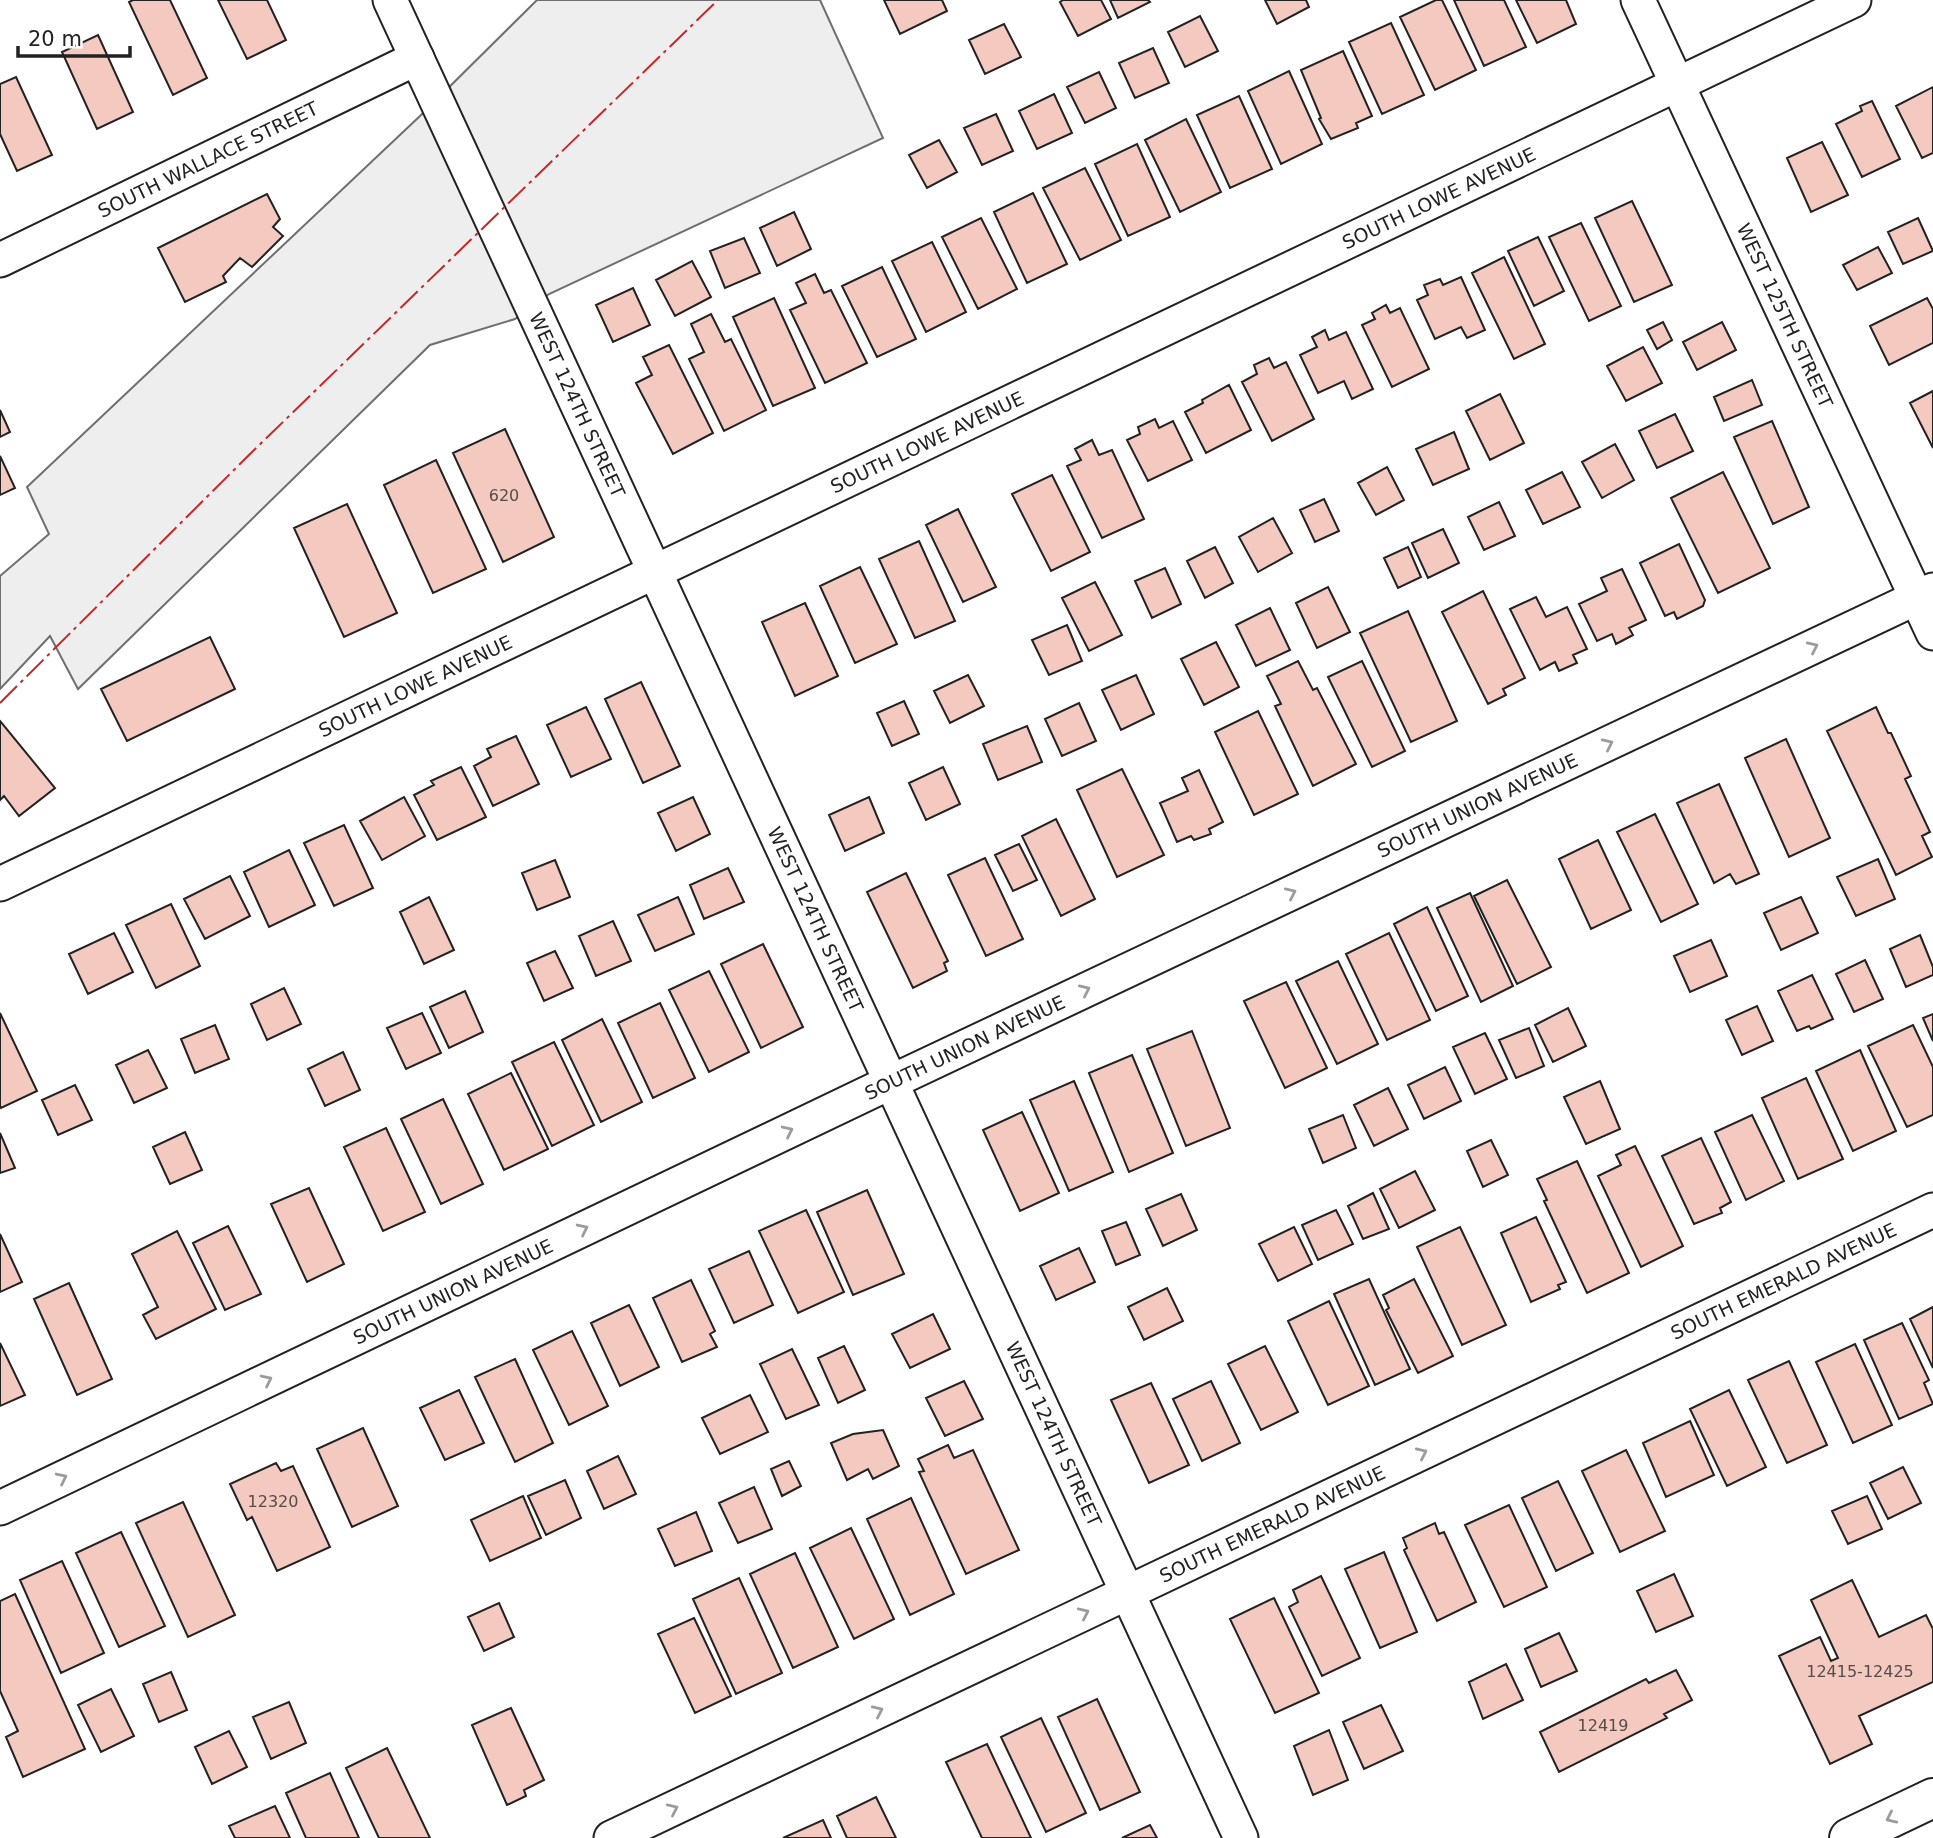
<svg xmlns="http://www.w3.org/2000/svg" width="1933" height="1838" viewBox="0 0 1933 1838" font-family="'DejaVu Sans',sans-serif">
	<style>
		.green { fill: #eee; stroke: #6f6f6f; stroke-width: 2 }
		.building { fill: #f3c9c0; stroke: #222; stroke-width: 2 }
		.lines { fill: none; stroke-linecap: round; stroke-linejoin: round }
		.street-casing { stroke: #222; stroke-width: 37 }
		.primary-casing { stroke: #222; stroke-width: 42 }
		.street { stroke: #fff; stroke-width: 33 }
		.primary { stroke: #fff; stroke-width: 38 }
		.power { stroke: #c62828; stroke-width: 2; stroke-dasharray: 24 5 3.5 5; stroke-linecap: butt }
		.oneway { stroke: #9c9c9c }
		.labels { text-anchor: middle; stroke-width: 5; stroke-linejoin: round; paint-order: stroke }
		.number-label { font-size: 16px; fill: #564c4a }
		.street-label { font-size: 19px; fill: #222; stroke: #fff }
	</style>
	<rect width="100%" height="100%" fill="#fff"/>
	<path class="green" d="M537,0H820L883,138L549,294L515,319L430,345L78,689L50,636L0,689V576L49,534L27,487L420,116Z"/>
	<path class="building" d="M133,0H170L207,78L173,95L129,2Z
		M218,0H267L286,40L247,59Z
		M884,0H942L947,11L900,34Z
		M1063,0H1101L1111,19L1078,36L1060,2Z
		M1110,0H1148L1150,2L1118,18Z
		M1265,0H1306L1309,7L1277,24Z
		M1436,0H1442L1476,70L1435,90L1400,17Z
		M1454,0H1504L1526,47L1484,66Z
		M1516,0H1566L1576,24L1537,43Z
		M1200,16L1218,51L1185,67L1168,32Z
		M1391,23L1424,95L1382,114L1349,42Z
		M1004,24L1021,57L985,74L969,40Z
		M98,35L133,112L97,129L62,52Z
		M1153,48L1169,83L1135,98L1119,63Z
		M1343,51L1372,116L1356,123L1358,128L1331,139L1319,119L1321,118L1301,70Z
		M1289,71L1322,144L1281,164L1248,91Z
		M1099,72L1116,108L1085,123L1067,87Z
		M16,77L52,155L17,171L0,134V84Z
		M1933,87V153L1922,158L1896,106Z
		M1054,94L1072,133L1037,149L1019,111Z
		M1239,96L1272,169L1230,188L1197,115Z
		M1872,101L1900,159L1862,177L1836,124L1862,111L1860,106Z
		M996,114L1013,151L982,165L964,128Z
		M1186,119L1221,192L1180,212L1145,140Z
		M939,140L957,172L927,188L909,155Z
		M1822,142L1848,195L1811,212L1787,158Z
		M1137,144L1170,217L1128,236L1095,164Z
		M1085,168L1121,240L1080,260L1043,188Z
		M1033,193L1067,264L1027,283L994,212Z
		M267,194L280,219L273,227L283,236L252,267L240,258L223,276L226,282L185,302L158,248Z
		M1632,201L1672,285L1634,302L1595,218Z
		M794,212L811,249L777,266L760,228Z
		M981,218L1017,289L978,309L942,237Z
		M1918,218L1933,251L1903,264L1888,232Z
		M1581,223L1621,306L1589,321L1549,237Z
		M1538,237L1564,291L1534,306L1508,251Z
		M744,238L760,273L725,288L710,251Z
		M932,242L966,312L926,332L892,261Z
		M1878,247L1892,273L1857,290L1843,265Z
		M1504,257L1545,344L1514,359L1472,273Z
		M692,261L711,297L675,316L656,280Z
		M882,267L916,339L877,357L842,286Z
		M815,274L824,293L831,290L867,363L825,383L790,310L806,303L796,283Z
		M1461,277L1485,330L1467,338L1461,327L1435,339L1417,300L1428,295L1424,285L1440,279L1443,285Z
		M633,288L650,325L613,342L596,305Z
		M774,298L815,388L773,406L733,317Z
		M1927,298L1933,309V343L1889,365L1870,326Z
		M1386,305L1390,313L1400,308L1429,369L1392,387L1362,325L1375,319L1372,313Z
		M711,314L725,342L731,339L766,410L724,431L689,359L704,352L691,324Z
		M1663,322L1672,340L1657,349L1647,330Z
		M1722,322L1736,350L1697,370L1683,342Z
		M1325,330L1329,340L1346,332L1373,389L1352,399L1344,381L1318,393L1300,355L1317,347L1312,337Z
		M669,345L713,433L673,454L636,383L652,375L643,357Z
		M1643,347L1662,383L1626,401L1607,366Z
		M1269,358L1274,368L1286,362L1314,419L1272,441L1242,382L1257,374L1254,365Z
		M1752,380L1762,405L1724,421L1714,397Z
		M1229,385L1251,430L1206,453L1185,412L1203,403L1202,400Z
		M1933,391V448L1910,403Z
		M1500,394L1524,443L1490,460L1466,411Z
		M0,410L10,432L0,437Z
		M1675,414L1693,451L1657,468L1639,431Z
		M1155,419L1159,428L1173,421L1192,460L1148,481L1127,440L1140,434L1138,427Z
		M1772,421L1809,507L1773,524L1734,437Z
		M505,429L554,537L503,562L453,453Z
		M1454,432L1469,469L1433,485L1416,449Z
		M1092,440L1099,455L1112,450L1144,519L1102,538L1067,466L1081,460L1075,449Z
		M1615,444L1634,480L1602,498L1582,462Z
		M0,456L15,488L0,495Z
		M436,460L486,569L433,593L384,485Z
		M1387,467L1404,500L1376,515L1358,483Z
		M1562,472L1580,507L1543,524L1526,490Z
		M1723,472L1770,568L1718,593L1671,498Z
		M1052,475L1090,552L1051,571L1012,494Z
		M1324,499L1339,531L1315,542L1300,510Z
		M1499,502L1515,536L1484,550L1468,517Z
		M347,504L397,613L344,637L294,528Z
		M958,509L996,587L963,602L926,525Z
		M1273,518L1292,553L1258,572L1239,537Z
		M1443,529L1459,563L1428,578L1412,543Z
		M919,541L955,621L915,638L879,559Z
		M1679,544L1705,600L1703,606L1677,619L1674,612L1665,616L1640,563Z
		M1215,547L1233,583L1205,598L1187,561Z
		M1408,547L1421,577L1398,588L1384,558Z
		M860,567L897,644L855,663L820,586Z
		M1165,568L1181,604L1152,618L1135,581Z
		M1622,569L1646,620L1629,628L1633,635L1616,644L1612,634L1597,641L1579,604L1607,591L1601,578Z
		M1095,582L1122,635L1089,651L1062,598Z
		M1328,587L1350,632L1317,648L1296,603Z
		M1483,591L1525,678L1503,689L1506,695L1488,704L1442,612Z
		M1536,597L1546,617L1567,607L1587,649L1573,655L1577,663L1559,671L1555,662L1540,670L1510,609Z
		M805,603L838,676L795,696L762,622Z
		M1270,608L1290,650L1256,666L1236,625Z
		M1408,611L1457,721L1411,742L1360,633Z
		M1067,625L1082,661L1049,675L1032,640Z
		M210,637L235,689L127,741L101,689Z
		M1216,642L1239,687L1204,705L1181,659Z
		M1298,661L1313,690L1317,688L1356,764L1313,786L1275,706L1281,704L1267,676Z
		M1362,661L1405,751L1372,767L1328,677Z
		M968,675L984,706L950,723L934,691Z
		M1136,675L1154,714L1121,730L1102,690Z
		M641,682L680,766L643,783L605,699Z
		M904,701L919,734L892,746L877,713Z
		M1079,703L1096,741L1062,756L1045,719Z
		M586,707L611,759L571,777L547,725Z
		M1876,707L1888,733H1891L1911,776L1905,779L1930,832L1922,836L1932,857L1896,875L1827,731Z
		M1258,711L1298,794L1254,815L1215,732Z
		M0,721L55,788L19,816L4,796L0,800Z
		M1027,726L1042,762L998,780L983,744Z
		M516,736L539,784L493,806L474,766L491,757L487,749Z
		M1786,739L1830,838L1789,857L1745,758Z
		M461,767L486,817L437,840L414,795L434,785L431,781Z
		M943,767L960,804L926,820L909,783Z
		M1122,769L1164,855L1117,877L1077,790Z
		M1199,770L1223,822L1209,829L1211,834L1194,840L1191,836L1177,842L1160,803L1188,791L1182,778Z
		M1719,784L1759,874L1736,884L1730,874L1714,883L1677,803Z
		M404,797L425,836L382,860L360,821Z
		M693,797L710,834L676,851L658,813Z
		M869,797L884,833L845,851L829,815Z
		M1655,814L1698,904L1661,922L1617,832Z
		M1056,819L1095,899L1061,916L1022,836Z
		M344,825L373,888L334,906L304,843Z
		M1598,840L1631,910L1591,929L1559,859Z
		M1019,844L1037,880L1013,891L995,855Z
		M289,850L315,905L269,927L244,872Z
		M985,858L1023,939L986,956L948,875Z
		M1878,859L1895,899L1856,916L1837,877Z
		M555,860L570,897L537,910L522,873Z
		M728,868L744,902L704,919L690,885Z
		M906,873L948,961L944,963L947,971L913,988L867,892Z
		M230,876L250,916L205,939L184,899Z
		M1507,880L1551,967L1517,984L1474,896Z
		M1470,893L1513,986L1481,1002L1437,908Z
		M429,897L454,950L424,964L400,912Z
		M678,897L694,934L655,951L638,915Z
		M1801,897L1818,933L1781,950L1764,913Z
		M171,904L200,966L156,988L126,925Z
		M1427,907L1468,996L1436,1011L1394,924Z
		M613,921L631,961L596,976L579,936Z
		M114,933L133,972L88,994L69,954Z
		M1389,933L1430,1020L1387,1040L1346,954Z
		M1920,935L1933,967V975L1906,987L1890,949Z
		M1711,940L1727,976L1690,992L1674,956Z
		M763,944L803,1027L761,1048L721,964Z
		M555,951L573,988L544,1001L527,963Z
		M1865,960L1883,999L1854,1012L1836,974Z
		M1338,961L1378,1044L1337,1064L1296,981Z
		M709,971L749,1052L709,1072L669,990Z
		M1812,975L1833,1019L1811,1029L1809,1026L1797,1031L1778,991Z
		M1286,982L1327,1068L1285,1088L1244,1001Z
		M284,988L301,1024L267,1040L251,1004Z
		M465,991L483,1032L449,1048L430,1007Z
		M660,1003L695,1078L653,1098L618,1023Z
		M1757,1006L1773,1041L1742,1055L1726,1020Z
		M1568,1008L1586,1046L1553,1062L1535,1025Z
		M0,1013L37,1091L1,1108L0,1106Z
		M422,1013L441,1053L406,1069L387,1028Z
		M1933,1014V1041L1923,1018Z
		M602,1019L642,1102L601,1122L562,1040Z
		M215,1025L229,1059L195,1073L181,1039Z
		M1913,1025L1933,1067V1115L1907,1127L1868,1046Z
		M1529,1028L1544,1066L1516,1078L1499,1040Z
		M1192,1031L1230,1128L1186,1146L1147,1049Z
		M1485,1033L1507,1079L1475,1094L1453,1047Z
		M554,1042L594,1125L552,1146L512,1062Z
		M148,1050L167,1088L134,1103L116,1065Z
		M1860,1050L1896,1131L1853,1151L1816,1071Z
		M343,1052L360,1090L325,1106L308,1069Z
		M1132,1055L1173,1153L1129,1172L1089,1073Z
		M1445,1067L1461,1101L1424,1119L1408,1085Z
		M511,1073L548,1149L504,1170L468,1094Z
		M1806,1078L1843,1159L1798,1179L1762,1098Z
		M1074,1081L1113,1172L1069,1191L1030,1100Z
		M1600,1081L1620,1129L1586,1144L1564,1097Z
		M75,1085L92,1120L58,1135L42,1100Z
		M1388,1088L1408,1129L1374,1146L1354,1105Z
		M443,1099L483,1184L441,1204L401,1119Z
		M1022,1112L1059,1193L1020,1211L983,1130Z
		M1343,1115L1356,1148L1323,1163L1309,1129Z
		M1752,1115L1784,1181L1746,1200L1715,1132Z
		M386,1128L425,1212L383,1231L344,1147Z
		M185,1132L202,1170L170,1184L153,1147Z
		M0,1133L15,1168L0,1173Z
		M1701,1138L1731,1202L1720,1208L1722,1213L1694,1224L1662,1156Z
		M1491,1140L1508,1175L1483,1187L1467,1151Z
		M1635,1146L1683,1246L1641,1267L1598,1176L1621,1165L1616,1155Z
		M1577,1161L1629,1273L1587,1293L1544,1201L1547,1200L1537,1179Z
		M1415,1171L1435,1210L1399,1228L1380,1189Z
		M309,1188L344,1264L307,1282L271,1204Z
		M867,1190L904,1274L853,1295L817,1212Z
		M1373,1193L1389,1229L1363,1239L1348,1206Z
		M1181,1194L1197,1230L1163,1246L1146,1209Z
		M806,1210L844,1292L798,1313L759,1231Z
		M1336,1210L1353,1244L1318,1260L1302,1225Z
		M1536,1217L1566,1282L1558,1285L1560,1289L1531,1302L1501,1233Z
		M1126,1222L1140,1255L1116,1265L1102,1231Z
		M228,1226L261,1294L225,1310L193,1243Z
		M1294,1227L1312,1264L1278,1281L1259,1244Z
		M1460,1227L1506,1325L1462,1345L1417,1247Z
		M177,1231L216,1309L156,1339L143,1315L158,1307L132,1254Z
		M0,1234L22,1282L0,1292Z
		M1079,1248L1095,1282L1056,1300L1040,1266Z
		M749,1251L773,1305L734,1323L709,1269Z
		M1369,1279L1410,1369L1375,1385L1334,1294Z
		M1414,1279L1453,1356L1418,1373L1386,1310L1389,1308L1383,1295Z
		M691,1280L715,1331L710,1334L717,1347L682,1362L653,1298Z
		M69,1283L112,1379L77,1395L34,1299Z
		M1167,1288L1183,1321L1144,1340L1128,1307Z
		M1329,1301L1369,1386L1328,1405L1288,1321Z
		M629,1305L659,1367L620,1386L591,1323Z
		M1933,1307V1368L1910,1319Z
		M933,1314L950,1349L910,1368L892,1334Z
		M1902,1323L1929,1380L1924,1383L1933,1404L1899,1419L1864,1340Z
		M572,1331L608,1406L569,1425L533,1350Z
		M0,1343L25,1395L0,1406Z
		M1855,1344L1892,1425L1853,1443L1816,1362Z
		M844,1346L865,1390L838,1403L818,1358Z
		M1265,1346L1298,1412L1261,1430L1228,1364Z
		M792,1349L819,1405L786,1419L760,1364Z
		M515,1359L553,1443L515,1462L475,1377Z
		M1789,1361L1827,1445L1787,1463L1748,1380Z
		M964,1381L983,1419L945,1436L926,1398Z
		M1211,1381L1240,1443L1202,1461L1173,1399Z
		M1151,1383L1189,1465L1149,1483L1111,1400Z
		M459,1390L484,1443L445,1460L420,1408Z
		M1729,1390L1766,1467L1727,1486L1690,1409Z
		M750,1395L768,1432L720,1454L702,1418Z
		M1690,1421L1714,1475L1666,1497L1643,1443Z
		M363,1428L398,1506L352,1527L317,1449Z
		M883,1430L899,1466L873,1479L868,1469L847,1480L831,1443L853,1434Z
		M948,1445L954,1458L973,1450L1019,1550L966,1574L919,1472L924,1471L918,1459Z
		M1626,1450L1665,1531L1620,1552L1582,1471Z
		M618,1456L636,1494L604,1509L587,1471Z
		M789,1461L801,1486L782,1496L771,1469Z
		M276,1463L281,1471L293,1466L330,1547L277,1571L252,1517L247,1520L230,1484Z
		M1903,1467L1921,1503L1888,1519L1870,1483Z
		M565,1480L581,1518L546,1535L528,1496Z
		M1558,1481L1593,1553L1556,1571L1522,1498Z
		M754,1487L772,1529L738,1543L719,1503Z
		M523,1496L541,1538L490,1561L471,1520Z
		M1867,1496L1882,1529L1848,1544L1832,1511Z
		M911,1498L954,1594L910,1615L867,1519Z
		M183,1502L235,1615L188,1637L136,1523Z
		M1509,1505L1547,1587L1504,1607L1465,1525Z
		M696,1512L712,1551L675,1566L658,1529Z
		M1435,1523L1439,1534L1444,1532L1476,1602L1437,1621L1404,1550L1407,1548L1403,1538Z
		M851,1528L894,1619L854,1639L810,1548Z
		M121,1532L165,1626L119,1647L76,1553Z
		M1384,1552L1417,1632L1380,1648L1345,1569Z
		M795,1553L838,1647L793,1668L750,1574Z
		M62,1561L104,1653L61,1673L20,1580Z
		M1674,1574L1693,1616L1656,1632L1637,1591Z
		M1321,1576L1360,1658L1322,1676L1289,1607L1298,1602L1293,1590Z
		M739,1578L782,1673L736,1694L693,1599Z
		M1852,1580L1879,1637L1926,1615L1933,1629V1682L1859,1716L1872,1744L1830,1764L1779,1656L1820,1637L1831,1661L1838,1658L1811,1600Z
		M15,1594L85,1749L23,1777L6,1737L18,1731L0,1691V1601Z
		M1274,1598L1319,1693L1275,1713L1230,1619Z
		M499,1603L514,1637L484,1651L468,1617Z
		M694,1618L731,1696L695,1713L658,1634Z
		M1559,1633L1577,1671L1541,1687L1525,1649Z
		M1506,1664L1523,1700L1483,1719L1469,1682Z
		M1676,1670L1692,1700L1664,1714L1667,1718L1559,1772L1540,1732L1646,1679L1649,1683Z
		M171,1672L187,1710L159,1722L143,1684Z
		M111,1689L134,1736L101,1752L78,1705Z
		M1097,1699L1140,1792L1100,1810L1058,1717Z
		M289,1702L306,1743L271,1759L253,1717Z
		M1381,1705L1403,1751L1364,1769L1343,1722Z
		M511,1708L544,1780L524,1790L526,1796L507,1805L472,1725Z
		M1041,1718L1086,1813L1046,1832L1001,1737Z
		M1329,1730L1348,1780L1313,1795L1294,1746Z
		M229,1731L247,1767L212,1784L195,1747Z
		M987,1744L1031,1838H982L946,1762Z
		M387,1748L430,1838H379L346,1768Z
		M330,1773L359,1838H306L286,1793Z
		M876,1797L896,1838H847L837,1816Z
		M275,1806L290,1838H235L229,1826Z
		M823,1820L831,1838H783Z
		M1150,1825L1157,1838H1122Z"/>
	<g class="lines">
		<defs>
			<g id="street">
				<path id="s1" d="M390,0L1241,1838"/>
				<path id="s2" d="M1638,0L1933,633"/>
				<path id="s3" d="M0,260L417,58"/>
				<path id="s4" d="M0,884L1854,0"/>
				<path id="s5" d="M0,1508L891,1082L1933,590"/>
				<path id="s6" d="M611,1838L1933,1210"/>
			</g>
			<path id="primary" d="M1849,1838L1933,1798"/>
		</defs>
		<use href="#street" class="street-casing"/>
		<use href="#primary" class="primary-casing"/>
		<use href="#street" class="street"/>
		<use href="#primary" class="primary"/>
		<path class="power" d="M0,703L251,453L718,0"/>
	</g>
	<defs><path id="oneway-chevron" d="M-2-3.5L2.5 0L-2 3.5" fill="none" stroke-width="1.6" stroke-linecap="round" stroke-linejoin="round" transform="scale(1.75)"/></defs>
	<g class="oneway">
		<use href="#oneway-chevron" transform="translate(1813 647) rotate(-25)"/>
		<use href="#oneway-chevron" transform="translate(1608 744) rotate(-25)"/>
		<use href="#oneway-chevron" transform="translate(1291 893) rotate(-25)"/>
		<use href="#oneway-chevron" transform="translate(1085 990) rotate(-25)"/>
		<use href="#oneway-chevron" transform="translate(788 1131) rotate(-26)"/>
		<use href="#oneway-chevron" transform="translate(583 1229) rotate(-26)"/>
		<use href="#oneway-chevron" transform="translate(267 1380) rotate(-26)"/>
		<use href="#oneway-chevron" transform="translate(1422 1453) rotate(-25)"/>
		<use href="#oneway-chevron" transform="translate(62 1478) rotate(-26)"/>
		<use href="#oneway-chevron" transform="translate(1084 1613) rotate(-25)"/>
		<use href="#oneway-chevron" transform="translate(878 1711) rotate(-25)"/>
		<use href="#oneway-chevron" transform="translate(673 1809) rotate(-25)"/>
		<use href="#oneway-chevron" transform="translate(1891 1818) rotate(155)"/>
	</g>
	<g class="labels">
		<g class="number-label">
			<text x="504" y="501">620</text>
			<text x="273" y="1507">12320</text>
			<text x="1860" y="1677">12415-12425</text>
			<text x="1603" y="1731">12419</text>
		</g>
		<g class="street-label">
			<text dy="7" stroke="none"><textPath href="#s3" startOffset="231">SOUTH WALLACE STREET</textPath></text>
			<text dy="7" stroke="none"><textPath href="#s4" startOffset="1594">SOUTH LOWE AVENUE</textPath></text>
			<text dy="7" stroke="none"><textPath href="#s2" startOffset="348">WEST 125TH STREET</textPath></text>
			<text dy="7" stroke="none"><textPath href="#s1" startOffset="446">WEST 124TH STREET</textPath></text>
			<text dy="7" stroke="none"><textPath href="#s4" startOffset="1027">SOUTH LOWE AVENUE</textPath></text>
			<text dy="7" stroke="none"><textPath href="#s4" startOffset="460">SOUTH LOWE AVENUE</textPath></text>
			<text dy="7" stroke="none"><textPath href="#s5" startOffset="1636">SOUTH UNION AVENUE</textPath></text>
			<text dy="7" stroke="none"><textPath href="#s1" startOffset="1013">WEST 124TH STREET</textPath></text>
			<text dy="7" stroke="none"><textPath href="#s5" startOffset="1069">SOUTH UNION AVENUE</textPath></text>
			<text dy="7" stroke="none"><textPath href="#s6" startOffset="1298">SOUTH EMERALD AVENUE</textPath></text>
			<text dy="7" stroke="none"><textPath href="#s5" startOffset="502">SOUTH UNION AVENUE</textPath></text>
			<text dy="7" stroke="none"><textPath href="#s1" startOffset="1580">WEST 124TH STREET</textPath></text>
			<text dy="7" stroke="none"><textPath href="#s6" startOffset="732">SOUTH EMERALD AVENUE</textPath></text>
		</g>
	</g>
	<path d="M18 46v10h112v-10" fill="none" stroke="#222222" stroke-width="3.5"/>
	<text x="28" y="46" font-size="21" fill="#222222" stroke="#ffffff" stroke-width="5" paint-order="stroke">20 m</text>
</svg>
